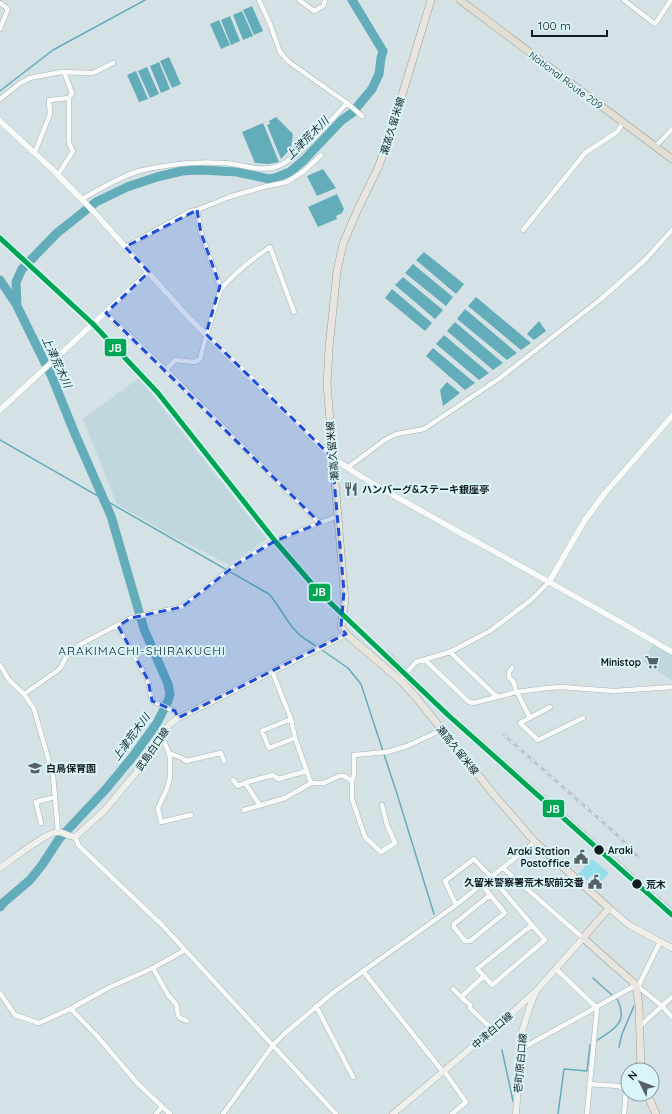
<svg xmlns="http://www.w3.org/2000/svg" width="672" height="1114" viewBox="0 0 672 1114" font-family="Quicksand,'Noto Sans JP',sans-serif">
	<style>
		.built { fill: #bfd7dd }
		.green { fill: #96ddeb }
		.water { fill: #63adbb }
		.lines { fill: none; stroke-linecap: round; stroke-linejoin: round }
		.stream { stroke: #63adbb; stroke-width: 1.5 }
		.river { stroke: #63adbb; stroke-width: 9 }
		.minor-casing { stroke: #a7b3b5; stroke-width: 5.5 }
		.tertiary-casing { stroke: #a7b3b5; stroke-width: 6 }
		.secondary-casing { stroke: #a7b3b5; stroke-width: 7 }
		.primary-casing { stroke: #a09f94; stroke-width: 8 }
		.trunk-casing { stroke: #a09f94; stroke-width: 8 }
		.minor { stroke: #f9fbfb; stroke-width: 4.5 }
		.tertiary { stroke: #f9fbfb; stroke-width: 5.5 }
		.secondary { stroke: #eff0ec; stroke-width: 6 }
		.primary { stroke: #e7e5de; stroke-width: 7 }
		.trunk { stroke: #e2ded4; stroke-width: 7 }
		.rail-casing { stroke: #c1c5c7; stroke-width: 3 }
		.rail { stroke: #daf5fa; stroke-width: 1.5; stroke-dasharray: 4.5; stroke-linecap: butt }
		.rail-1-casing { stroke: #daf5fa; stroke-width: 8 }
		.rail-1 { stroke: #00a651; stroke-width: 5 }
		.marked { fill: #1d4ed8; fill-opacity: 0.2; stroke: #1d4ed8; stroke-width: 3; stroke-dasharray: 8 5; stroke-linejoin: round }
		.stop-dot { fill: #121c1e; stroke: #daf5fa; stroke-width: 1.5 }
		.labels { text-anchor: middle; stroke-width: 4; stroke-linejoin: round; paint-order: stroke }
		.street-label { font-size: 10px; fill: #121c1e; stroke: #daf5fa }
		.poi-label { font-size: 10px; font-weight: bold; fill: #121c1e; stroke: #daf5fa; text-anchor: end }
		.stop-label { font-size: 10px; font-weight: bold; fill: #121c1e; stroke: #daf5fa; text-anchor: start }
		.water-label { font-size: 11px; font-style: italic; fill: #20363b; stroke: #daf5fa }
		.quarter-label { font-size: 12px; letter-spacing: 1px; fill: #121c1e; stroke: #daf5fa }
		.line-badge { stroke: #daf5fa; stroke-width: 1.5 }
		.badge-label { font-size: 11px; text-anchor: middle; font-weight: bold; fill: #fff }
	</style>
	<rect width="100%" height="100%" fill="#d4e2e6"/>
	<path class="built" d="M139,378L267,539L229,565L167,533L117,504L83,419Z
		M653,644L672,654V680L643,662Z"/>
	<path class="green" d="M592,859L609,873L601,882L592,875L586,881L578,874Z"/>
	<path class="water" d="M252,6L263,31L254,35L243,10Z
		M242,11L253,36L243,40L233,15Z
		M230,16L240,41L231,45L221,20Z
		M219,20L230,45L221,49L210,24Z
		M169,57L181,84L172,88L160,61Z
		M159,62L170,89L161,93L150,66Z
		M147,67L159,94L150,98L138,71Z
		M136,71L148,99L139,102L127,75Z
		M276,117L293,134L291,148L281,159L267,125L270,124L269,121Z
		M263,123L279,162L269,164L255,163L242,132Z
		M323,169L336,188L317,196L307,176Z
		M337,194L344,209L342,213L336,216L337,219L318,227L308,207Z
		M424,252L464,284L456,294L416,260Z
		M413,264L453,297L446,306L405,273Z
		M403,277L443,310L435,319L395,285Z
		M392,289L432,323L425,331L385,298Z
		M476,297L531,343L521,350L468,306Z
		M465,309L517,353L507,360L457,319Z
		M539,321L546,331L534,340L527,334Z
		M455,322L503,363L493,370L447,331Z
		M444,335L489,373L479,380L436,344Z
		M433,348L475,383L465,390L426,356Z
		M447,382L460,393L443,406L440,390Z"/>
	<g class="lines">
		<path class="stream" d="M0,91L53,50L145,0
			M0,440L269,594C280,606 288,626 301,636C306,640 312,643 317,647
			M322,650L348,668L361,684L398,797L434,914
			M593,978L613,996
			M596,1041C614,1029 629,1023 617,999
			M619,1047L622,1034L634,1006
			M502,1050L513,1101
			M558,1114L564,1069L587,1071L590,1045"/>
		<path class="river" d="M0,280L16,304
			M0,907L3,903L30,880L42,865L59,839L106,789L134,755L157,723L168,701L170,694L168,684L144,629L111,516L75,434L52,377L17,306L16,282L22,269L57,233L96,202L127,187L157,177L182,171L201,170L237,172L269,179L275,178L290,172L304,160L342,120L352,113L372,89L379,74L381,58L383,51L352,0"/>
		<defs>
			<path id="minor" d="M299,0L314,11L323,6L325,1V0
				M624,0L655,24L671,0
				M0,3L8,9L0,29
				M0,99L19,84L30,78L61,72L93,73L113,63
				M347,103L362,116
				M656,146L672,129
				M35,152L50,114L49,100L69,98
				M58,175L73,151L69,143V98L72,93L64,72
				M82,199C100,189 119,177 139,171C167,164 195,161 224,163C239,164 260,172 275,167C296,162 331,120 347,103L289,62L280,52L270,24L259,0
				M523,230L585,153L617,132L623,123
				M125,247L191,211L197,210L229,197L263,187L287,182L304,171L321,155
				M220,290C235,273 252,259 270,247L294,312
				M106,313L168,372L320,523L338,516
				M166,370L175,360L195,362L200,359L207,333L220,291V286L201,233L197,210
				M347,468L386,439L397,434L424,429L500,378L601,299L645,260L672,230
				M118,626L148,680L152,701L175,711L178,718
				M450,652L497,697
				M425,660L469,702L473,703L517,692L547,688L561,687L614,691L672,687
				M0,665L9,680L24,694L34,709L53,775L58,832
				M512,668L509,672V677L514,683L516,692
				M272,671L291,719L295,738L311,783
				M400,680L416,662L450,652L490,631L531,600L549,582
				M517,692L530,718
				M24,694L57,671L61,667L66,657L81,644L131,618L182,607L237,564L275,541L320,523
				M550,707L520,723L538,740L583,718
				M291,719L262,731L269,748L295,738
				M162,735L170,757V777L167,789L158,808L161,822L191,815
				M169,753L182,758L186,761L221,753L224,761
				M233,780L238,786L247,782L273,775L278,779L307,771
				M352,781V799L365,837L381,852L395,843L387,825L382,805
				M245,783L260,805
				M244,810L285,798L311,783H324L339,776H344L352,781L354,775V755L387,752L407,746L442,730
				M41,823L36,802L55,797
				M75,837L79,846L163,926L336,1114
				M503,868L583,938
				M482,885L505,913L470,941H465L454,927V924L490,895
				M456,905L445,881L474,859L492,878L532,925L477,969L484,976L461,997L470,1005V1008L493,1030
				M153,968L168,995L176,1004C180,1015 173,1016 187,1021
				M556,969L597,1008
				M363,971L443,1072
				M484,976L492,985L545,940L532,925
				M638,987L660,942
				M453,989L461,997
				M0,993L15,1015L39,1023L70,1009L108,988L153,968L185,950
				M316,1006L353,1077
				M71,1009L98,1037L138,1084L170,1114
				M640,1026L672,997
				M521,1049L636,985L662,1006L672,1017
				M444,1071L466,1102L452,1114
				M589,1084L619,1086L628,1091
				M635,1094L642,1097L646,1094
				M156,1114L162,1107
				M223,1114L273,1045L284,1034L334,992L456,905L535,842
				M587,1114L597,1008
				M624,1114L626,1090"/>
			<path id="tertiary" d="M0,121L53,170L94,212L191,320L332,457C369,484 410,504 450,527C524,568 599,609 672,652
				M0,410L149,272
				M549,582L585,520L605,493L672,416"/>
			<path id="secondary" d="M0,868C10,861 48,831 58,832C64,832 69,837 75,837L104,811L135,774L170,724L178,718L315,650L346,634
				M609,908L629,925L672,948
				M393,1114L510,1015L537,990L583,938
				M516,1114L522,1032L530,1006L536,991"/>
			<path id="primary" d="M431,0L389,138L378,168L357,211L343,244L337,271L329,348L327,384L344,591L345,600L341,627L346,634L400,680L415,696L495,796L535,842L609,908L583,938L636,985L639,1006L641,1070
				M647,1094L656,1114"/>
			<path id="trunk" d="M460,0L672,159"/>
		</defs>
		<use href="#minor" class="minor-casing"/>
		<use href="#tertiary" class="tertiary-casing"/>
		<use href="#secondary" class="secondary-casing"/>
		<use href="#primary" class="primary-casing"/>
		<use href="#trunk" class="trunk-casing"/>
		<use href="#minor" class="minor"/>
		<use href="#tertiary" class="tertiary"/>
		<use href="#secondary" class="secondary"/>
		<use href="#primary" class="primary"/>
		<use href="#trunk" class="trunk"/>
		<defs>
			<path id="rail" d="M388,652L421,687L450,713L672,910
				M504,735L614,832L638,857"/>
		</defs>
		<use href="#rail" class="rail-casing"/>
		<use href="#rail" class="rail"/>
		<defs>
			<path id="rail-1" d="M0,238L93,324L158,393L275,541L319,592L448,715L672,915"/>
		</defs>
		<use href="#rail-1" class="rail-1-casing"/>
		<use href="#rail-1" class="rail-1"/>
	</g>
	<path class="marked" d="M197,210L201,233L220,286L206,334L332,457L344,591L341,627L346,634L178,718L175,711L152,701L148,680L118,626L131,618L182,607L237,564L275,541L320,523L106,313L149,272L125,247Z"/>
	<defs>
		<symbol id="restaurant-bare" viewBox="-9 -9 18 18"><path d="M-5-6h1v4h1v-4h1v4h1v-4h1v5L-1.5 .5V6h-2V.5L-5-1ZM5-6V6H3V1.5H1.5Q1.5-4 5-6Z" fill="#566164" stroke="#daf5fa" stroke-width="2.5" paint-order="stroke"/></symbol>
		<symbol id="supermarket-bare" viewBox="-9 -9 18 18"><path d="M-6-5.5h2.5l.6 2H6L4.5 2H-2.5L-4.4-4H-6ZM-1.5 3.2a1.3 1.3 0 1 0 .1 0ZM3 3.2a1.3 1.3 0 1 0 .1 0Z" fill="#566164" stroke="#daf5fa" stroke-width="2.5" paint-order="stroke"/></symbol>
		<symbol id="school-bare" viewBox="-9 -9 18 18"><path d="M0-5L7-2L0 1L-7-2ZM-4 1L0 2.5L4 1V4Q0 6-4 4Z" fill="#566164" stroke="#daf5fa" stroke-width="2.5" paint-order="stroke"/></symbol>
		<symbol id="civic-bare" viewBox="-9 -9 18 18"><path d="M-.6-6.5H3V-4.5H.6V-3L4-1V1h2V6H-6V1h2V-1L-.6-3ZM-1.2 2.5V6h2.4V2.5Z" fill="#566164" stroke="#daf5fa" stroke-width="2.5" paint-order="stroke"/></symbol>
	</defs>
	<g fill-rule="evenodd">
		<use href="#restaurant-bare" x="341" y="479" width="20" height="20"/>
		<use href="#supermarket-bare" x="642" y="652" width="20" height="20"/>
		<use href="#school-bare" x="25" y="758" width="20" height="20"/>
		<use href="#civic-bare" x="571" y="847" width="20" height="20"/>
		<use href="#civic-bare" x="585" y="872" width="20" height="20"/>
	</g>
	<g class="stop-dot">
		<circle cx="599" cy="850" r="5.5"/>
		<circle cx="637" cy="884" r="5.5"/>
	</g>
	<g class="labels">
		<g class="street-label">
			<text transform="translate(566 80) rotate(37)" y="4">National Route 209</text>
			<text transform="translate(392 126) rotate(-73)" y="4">瀬高久留米線</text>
			<text transform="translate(332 451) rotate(-95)" y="4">瀬高久留米線</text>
			<text transform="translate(152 749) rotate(-55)" y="4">武島白口線</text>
			<text transform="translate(458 750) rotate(51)" y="4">瀬高久留米線</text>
			<text transform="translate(492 1030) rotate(-41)" y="4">中津白口線</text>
			<text transform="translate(520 1063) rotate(-85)" y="4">壱町原白口線</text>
		</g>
		<g class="poi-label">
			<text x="362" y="493" text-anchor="start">ハンバーグ&amp;ステーキ銀座亭</text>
			<text x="641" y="666">Ministop</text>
			<text x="46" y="772" text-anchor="start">白鳥保育園</text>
			<text x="570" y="855">Araki Station<tspan x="570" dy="12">Postoffice</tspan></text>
			<text x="584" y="886">久留米警察署荒木駅前交番</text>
		</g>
		<g class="stop-label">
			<text x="608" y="854">Araki</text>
			<text x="646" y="888">荒木</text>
		</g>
		<g class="water-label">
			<text transform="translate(307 138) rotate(-45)" y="4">上津荒木川</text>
			<text transform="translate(57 362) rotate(65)" y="4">上津荒木川</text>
			<text transform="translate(131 737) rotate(-54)" y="4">上津荒木川</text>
		</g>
		<g class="quarter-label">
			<text x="142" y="655">ARAKIMACHI-SHIRAKUCHI</text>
		</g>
	</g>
	<g class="line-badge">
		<rect x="104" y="338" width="23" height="19" rx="4" fill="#00a651"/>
		<rect x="308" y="583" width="23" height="19" rx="4" fill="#00a651"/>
		<rect x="542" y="799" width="23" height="19" rx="4" fill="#00a651"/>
	</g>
	<g class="badge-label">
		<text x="115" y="352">JB</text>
		<text x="319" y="596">JB</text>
		<text x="553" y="813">JB</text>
	</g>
	<g transform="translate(640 1082) rotate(312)"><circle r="19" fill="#daf5fa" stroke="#8a9ea2"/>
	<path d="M0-3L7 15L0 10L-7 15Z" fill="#566164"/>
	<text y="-6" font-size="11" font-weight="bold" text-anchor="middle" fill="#121c1e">N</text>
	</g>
	<path d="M532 30v6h75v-6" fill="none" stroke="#121c1e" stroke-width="2"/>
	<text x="538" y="30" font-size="12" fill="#121c1e" stroke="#daf5fa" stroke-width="3" paint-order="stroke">100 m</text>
</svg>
